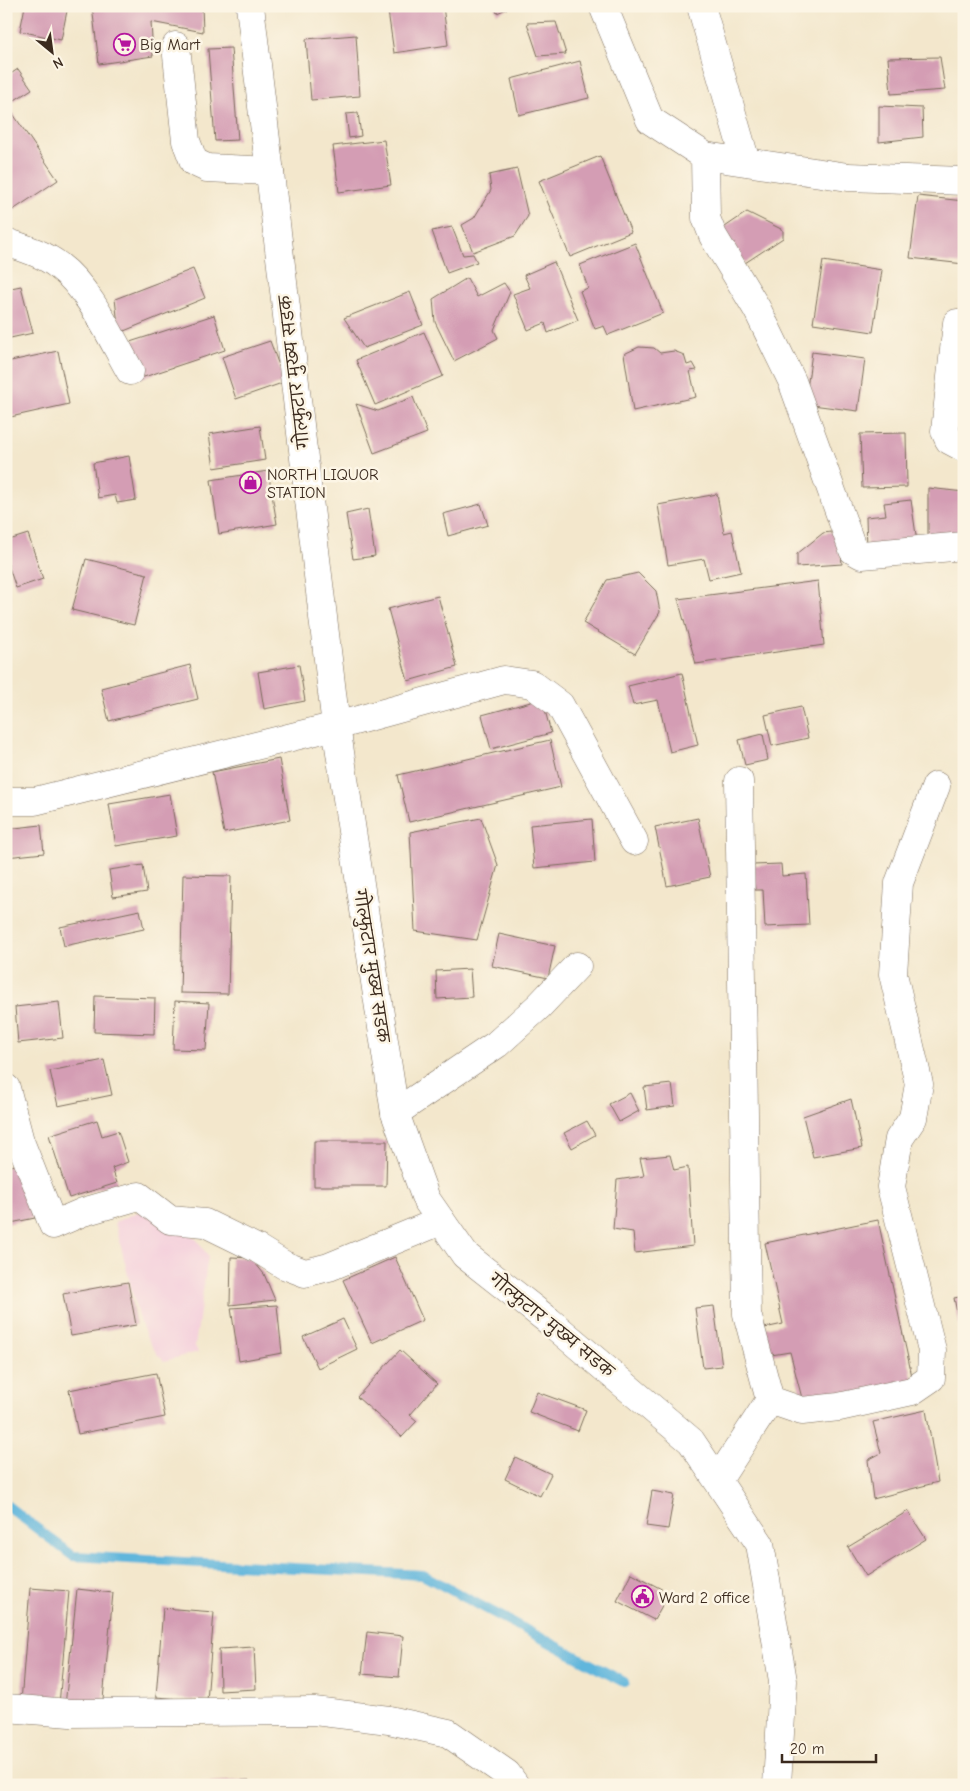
<svg xmlns="http://www.w3.org/2000/svg" width="970" height="1791" viewBox="0 0 970 1791" font-family="'Comic Neue','Playpen Sans Deva',sans-serif">
	<style>
		.built { fill: #f4cfdc }
		.lines { fill: none; stroke-linecap: round; stroke-linejoin: round }
		.stream { stroke: #60b6dc; stroke-width: 10 }
		.building { fill: #d49db4 }
		.minor-casing { stroke: #7b6c5b; stroke-width: 29 }
		.major-casing { stroke: #7b6c5b; stroke-width: 29 }
		.minor { stroke: #fff; stroke-width: 28 }
		.major { stroke: #fff; stroke-width: 28 }
		.labels { text-anchor: middle; stroke-width: 5; stroke-linejoin: round; paint-order: stroke }
		.poi-label { font-size: 16px; fill: #3b2a1e; stroke: #fcf5e5; text-anchor: start }
		.street-label { font-size: 16px; fill: #3b2a1e; stroke: #fcf5e5 }
	</style>
	<rect width="100%" height="100%" fill="#fcf5e5"/>
	<filter id="ink" filterUnits="userSpaceOnUse"><feTurbulence type="fractalNoise" baseFrequency=".02" numOctaves="2"/><feDisplacementMap in="SourceGraphic" scale="10" xChannelSelector="R" yChannelSelector="G"/><feConvolveMatrix kernelMatrix="1 2 1 2 8 2 1 2 1" color-interpolation-filters="sRGB"/></filter>
	<filter id="wash" filterUnits="userSpaceOnUse"><feTurbulence type="fractalNoise" baseFrequency=".0096" numOctaves="4" result="noise"/><feDisplacementMap in="SourceGraphic" scale="20" xChannelSelector="R" yChannelSelector="G"/><feGaussianBlur stdDeviation="1.12" result="paint"/><feColorMatrix in="noise" values="0 0 0 0 0 0 0 0 0 0 0 0 0 0 0 0 0 1.4 0 .05"/><feComposite in="paint" operator="in"/></filter>
	<g filter="url(#wash)">
		<rect width="100%" height="100%" fill="#f3e7cc"/>
		<path class="built" d="M154,1205L197,1240L208,1256L195,1346L198,1352L164,1361L157,1354L146,1336L138,1316L115,1222Z"/>
		<g class="lines">
			<path class="stream" d="M6,1505L73,1556L423,1575L624,1682"/>
		</g>
		<g id="blocks">
			<path class="building" d="M25,6H68L61,40L20,31Z
				M92,6H202L203,32L151,22L153,56L99,64Z
				M418,6H443L448,45L394,53L388,11Z
				M494,6H513L497,13Z
				M556,22L566,54L538,56L527,23Z
				M356,35L360,96L311,100L306,39Z
				M231,48L238,140L215,141L208,49Z
				M940,57L945,90L891,94L888,58Z
				M580,61L589,98L519,115L511,79Z
				M18,69L32,89L7,105L58,180L13,210L6,199V77Z
				M879,106L922,108L923,137L879,142Z
				M358,113L361,136L349,138L346,114Z
				M384,140L391,185L339,192L333,146Z
				M600,156L631,232L570,257L539,181Z
				M517,169L528,216L515,236L473,252L462,225L474,218L491,190L489,175Z
				M918,196L964,201V264L910,258Z
				M747,212L783,230V238L745,263L722,229Z
				M452,227L463,255L473,254L477,262L447,273L432,231Z
				M635,243L663,313L608,335L604,326L595,329L580,291L588,288L580,265Z
				M823,261L882,270L873,332L813,323Z
				M554,262L578,320L548,333L545,323L528,330L513,294L530,288L524,275Z
				M193,269L205,298L119,333L115,299Z
				M467,278L477,297L504,283L510,292L494,330L498,338L454,361L435,322L433,299Z
				M21,286L33,333L6,339V289Z
				M410,292L423,325L364,348L344,318Z
				M214,315L225,350L141,378L130,342Z
				M424,332L443,376L375,405L356,360Z
				M270,341L285,382L236,399L222,357Z
				M639,347L654,348L660,353L674,351L684,355L687,365L693,363L697,370L690,371L696,397L633,411L624,354Z
				M58,351L69,404L6,418V362Z
				M812,352L865,359L858,411L805,404Z
				M413,397L427,433L374,453L356,404L378,411Z
				M260,426L265,460L214,468L209,434Z
				M906,433L907,487L862,488L860,434Z
				M129,456L136,500L117,503L115,495L98,498L93,463Z
				M268,471L277,524L219,534L211,480Z
				M928,488L964,492V537L928,538Z
				M717,494L724,533L732,531L741,572L709,579L704,559L668,565L658,505Z
				M911,500L917,542L867,549L866,517L886,515L884,503Z
				M481,504L488,525L448,536L443,514Z
				M368,509L375,556L353,559L346,514Z
				M839,531L842,564L797,567V554L823,533Z
				M28,534L43,579L16,588L6,559V541Z
				M86,559L147,574L134,625L72,610Z
				M638,573L656,591L660,612L635,654L583,623L607,580Z
				M818,581L824,645L696,664L678,599Z
				M438,596L457,667L408,681L388,609Z
				M190,665L198,699L109,721L101,688Z
				M299,665L305,701L264,709L258,672Z
				M682,673L698,745L670,752L658,700L633,705L628,686Z
				M542,699L551,733L491,749L482,715Z
				M801,707L808,738L772,746L765,715Z
				M763,734L768,760L745,765L739,740Z
				M550,740L561,787L409,822L398,775Z
				M279,759L290,820L224,833L212,772Z
				M170,794L177,836L116,846L109,804Z
				M481,818L498,865L477,940L415,931L410,832Z
				M698,818L710,877L667,886L655,827Z
				M592,819L595,862L534,868L530,825Z
				M41,825L44,853L6,857V829Z
				M781,864L782,876L806,874L809,925L765,927L763,890H755L753,865Z
				M143,865L147,892L113,897L109,870Z
				M183,875L231,876L228,994L180,993Z
				M140,910L144,929L64,946L60,927Z
				M499,934L555,946L548,978L492,966Z
				M470,969L472,997L437,999L436,971Z
				M95,996L155,998L154,1034L94,1032Z
				M175,1001L209,1003L206,1050L173,1049Z
				M59,1002L63,1038L18,1043L15,1007Z
				M104,1060L112,1095L58,1106L50,1071Z
				M672,1084L675,1106L647,1110L644,1087Z
				M630,1093L639,1111L619,1122L609,1104Z
				M851,1099L862,1148L813,1157L803,1116Z
				M97,1120L102,1136L118,1131L128,1162L112,1168L117,1183L69,1198L49,1135Z
				M587,1121L595,1135L572,1148L564,1133Z
				M314,1141H387L386,1186H314Z
				M670,1155L674,1170L688,1167L693,1246L635,1253L633,1232L613,1229L617,1180L644,1176L640,1158Z
				M24,1163L35,1218L6,1224V1167Z
				M878,1220L913,1381L804,1406L790,1352L765,1356L760,1329L783,1324L765,1243Z
				M231,1257L251,1258L264,1274L275,1300L230,1305Z
				M395,1257L423,1320L372,1343L343,1280Z
				M128,1282L136,1325L71,1336L63,1294Z
				M964,1296V1340L963,1341L954,1298Z
				M277,1305L282,1353L239,1361L231,1308Z
				M714,1306L722,1366L703,1368L695,1308Z
				M343,1319L357,1349L318,1368L303,1337Z
				M400,1350L437,1384L410,1415L417,1421L402,1437L357,1397Z
				M156,1373L165,1417L78,1434L69,1390Z
				M537,1392L586,1410L578,1431L529,1412Z
				M926,1410L938,1482L873,1499L868,1460L881,1453L873,1422Z
				M515,1457L551,1474L540,1496L505,1479Z
				M652,1491L674,1495L668,1529L646,1526Z
				M908,1511L926,1539L866,1576L848,1547Z
				M631,1573L669,1593L654,1620L617,1601Z
				M30,1588L69,1591L59,1705L21,1702Z
				M77,1589L113,1593L102,1710L65,1706Z
				M163,1608L214,1612L207,1701L156,1697Z
				M367,1632L403,1636L399,1677L362,1674Z
				M254,1647L256,1689L220,1691L219,1649Z
				M249,1780V1785H191V1783Z"/>
		</g>
	</g>
	<g filter="url(#ink)">
		<use href="#blocks" fill-opacity="0" stroke="#7b6c5b" stroke-width="1"/>
		<g class="lines">
			<defs>
				<path id="minor" d="M603,6L650,120L705,156L848,177L964,181
					M701,6L746,162
					M176,46L186,141L194,162L207,168L270,171
					M705,156L706,218L713,236L757,309L792,381L853,550L862,555L964,546
					M6,242C24,248 44,254 59,266C89,288 111,338 130,371
					M957,323L945,431L949,440L964,448
					M6,801H35L336,726L504,680L532,684L560,705L634,841
					M6,1088L20,1141L53,1225L83,1212L139,1196L170,1220L205,1223L258,1249L284,1265L305,1273L329,1267L441,1221
					M395,1113L497,1044L539,1006L577,966
					M770,1400L802,1411L839,1407L912,1391L931,1378L932,1350L891,1187L899,1139L913,1118L919,1084L893,974L899,883L936,786
					M718,1480L770,1400L747,1314L739,781
					M6,1708L70,1713L314,1711L389,1720L448,1733L507,1774L515,1785"/>
				<path id="major" d="M250,6L336,726L395,1113L426,1199L465,1255L549,1321L691,1441L760,1544L783,1681L777,1785"/>
			</defs>
			<use href="#minor" class="minor-casing"/>
			<use href="#major" class="major-casing"/>
			<use href="#minor" class="minor"/>
			<use href="#major" class="major"/>
		</g>
	</g>
	<defs>
		<symbol id="supermarket-ring" viewBox="-11 -11 22 22"><circle r="9.5" fill="#fcf5e5" stroke="#b5179e" stroke-width="1.5"/><path d="M-6-5.5h2.5l.6 2H6L4.5 2H-2.5L-4.4-4H-6ZM-1.5 3.2a1.3 1.3 0 1 0 .1 0ZM3 3.2a1.3 1.3 0 1 0 .1 0Z" fill="#b5179e"/></symbol>
		<symbol id="shop-ring" viewBox="-11 -11 22 22"><circle r="9.5" fill="#fcf5e5" stroke="#b5179e" stroke-width="1.5"/><path d="M-5-2.5h2.3a2.7 3.5 0 0 1 5.4 0H5L5.5 6h-11ZM-1.5-2.5h3a1.5 2.3 0 0 0-3 0Z" fill="#b5179e"/></symbol>
		<symbol id="civic-ring" viewBox="-11 -11 22 22"><circle r="9.5" fill="#fcf5e5" stroke="#b5179e" stroke-width="1.5"/><path d="M-.6-6.5H3V-4.5H.6V-3L4-1V1h2V6H-6V1h2V-1L-.6-3ZM-1.2 2.5V6h2.4V2.5Z" fill="#b5179e"/></symbol>
	</defs>
	<g fill-rule="evenodd">
		<use href="#supermarket-ring" x="112" y="32" width="25" height="25"/>
		<use href="#shop-ring" x="238" y="470" width="25" height="25"/>
		<use href="#civic-ring" x="630" y="1584" width="25" height="25"/>
	</g>
	<g class="labels">
		<g class="poi-label">
			<text x="140" y="50">Big Mart</text>
			<text x="267" y="480">NORTH LIQUOR<tspan x="267" dy="18">STATION</tspan></text>
			<text x="659" y="1603">Ward 2 office</text>
		</g>
		<g class="street-label">
			<text transform="translate(294 372) rotate(-97)" y="6">गोल्फुटार मुख्य सडक</text>
			<text transform="translate(372 966) rotate(81)" y="6">गोल्फुटार मुख्य सडक</text>
			<text transform="translate(552 1325) rotate(39)" y="6">गोल्फुटार मुख्य सडक</text>
		</g>
	</g>
	<rect width="970" height="1791" fill="none" stroke="#fcf5e5" stroke-width="25"/>
	<g transform="translate(52 52) rotate(151)" stroke="#fcf5e5" stroke-width="4" paint-order="stroke">
	<path d="M0-4L9 19L0 12L-9 19Z" fill="#3b2a1e"/>
	<text y="-8" font-size="14" font-weight="bold" text-anchor="middle" fill="#3b2a1e">N</text>
	</g>
	<path d="M782 1754v8h94v-8" fill="none" stroke="#3b2a1e" stroke-width="2.5"/>
	<text x="790" y="1754" font-size="15" fill="#3b2a1e" stroke="#fcf5e5" stroke-width="4" paint-order="stroke">20 m</text>
</svg>
